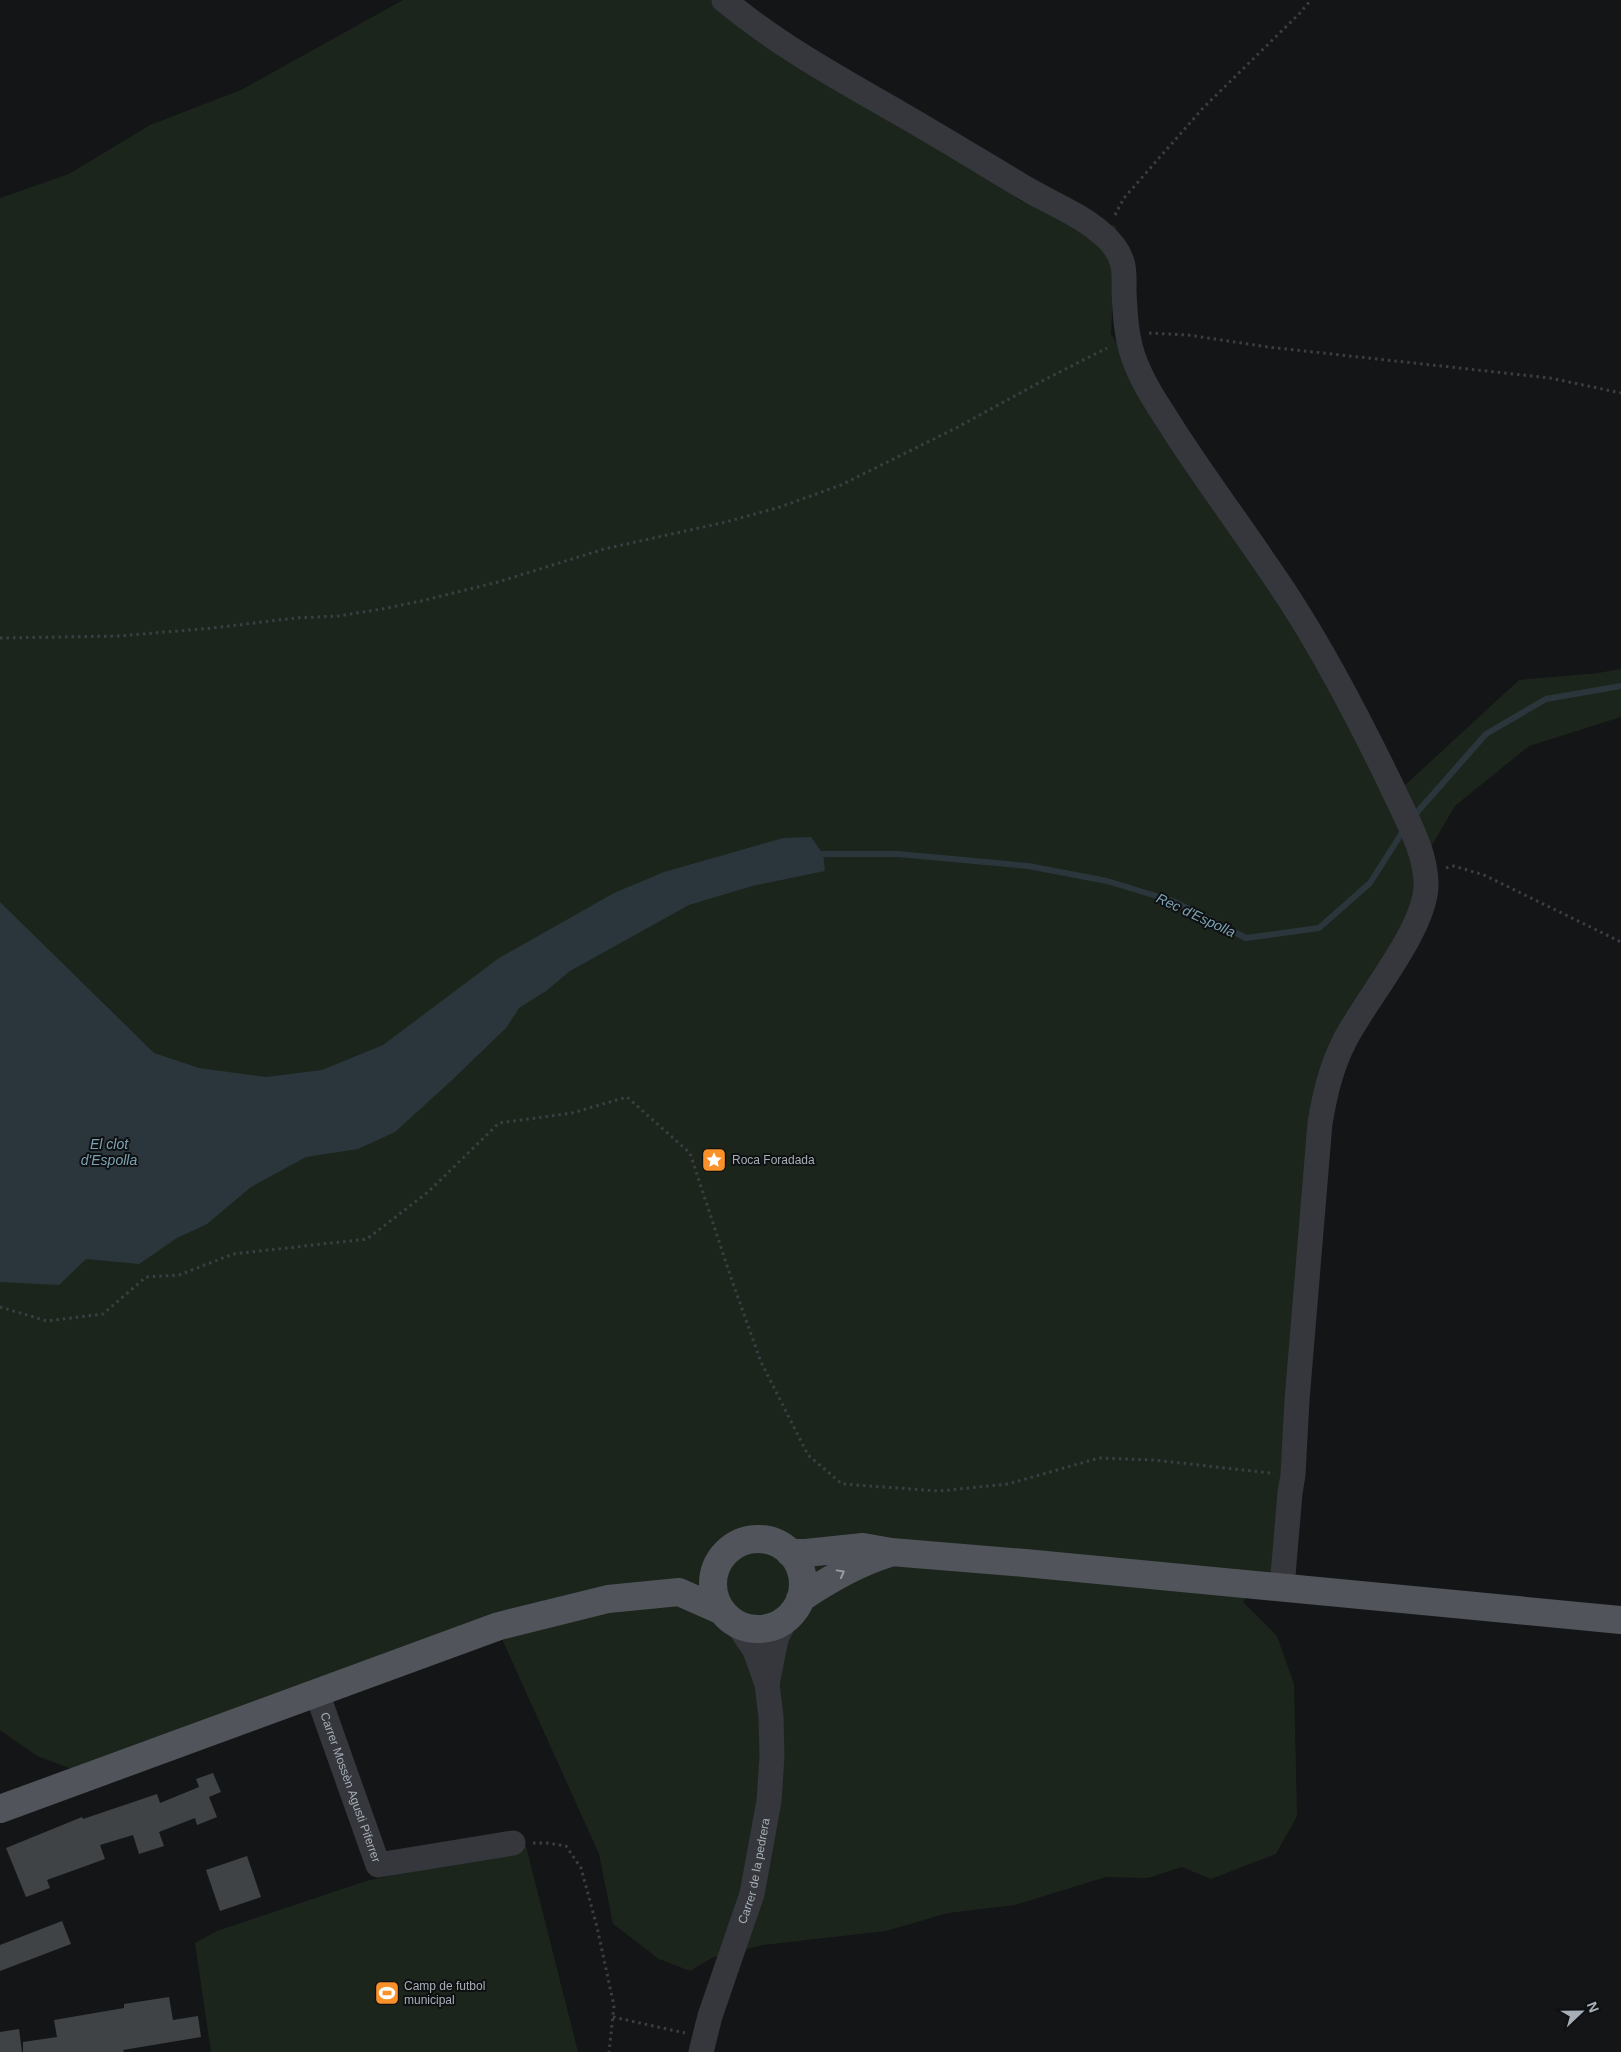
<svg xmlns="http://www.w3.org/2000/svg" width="1621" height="2052" viewBox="0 0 1621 2052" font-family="Helvetica,sans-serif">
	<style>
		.green { fill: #1c251c }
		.water { fill: #2a363b }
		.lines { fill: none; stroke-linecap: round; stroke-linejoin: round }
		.stream { stroke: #2a363b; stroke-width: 6 }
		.building { fill: #404346 }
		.path { stroke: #3b3f43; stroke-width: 3; stroke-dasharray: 2.5 4; stroke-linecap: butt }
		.minor { stroke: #35373c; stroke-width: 25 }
		.major { stroke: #51555b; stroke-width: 28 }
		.oneway { stroke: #959ca5 }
		.labels { text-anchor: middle; stroke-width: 4; stroke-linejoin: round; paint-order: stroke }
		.poi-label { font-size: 12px; fill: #a6aeb7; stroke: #0f1011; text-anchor: start }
		.street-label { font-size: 12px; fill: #a6aeb7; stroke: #0f1011 }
		.water-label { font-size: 14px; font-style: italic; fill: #7ba3b4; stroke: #0f1011 }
	</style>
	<rect width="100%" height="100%" fill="#141516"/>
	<path class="green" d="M403,0H734L1021,201L1116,226L1111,334L1339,686L1390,799L1519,680L1598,673L1621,669V717L1529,746L1455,806L1419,867L1429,890L1330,1079L1283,1591L1252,1588L1243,1602L1277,1636L1294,1684L1297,1816L1276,1854L1211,1879L1182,1867L1148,1878L1106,1877L1015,1905L948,1913L886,1931L763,1945L712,1958L690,1971L659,1959L613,1924L599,1854L502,1639L112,1769L69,1768L37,1756L0,1730V198L69,174L150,125L241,90Z
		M526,1846L578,2052H211L195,1943L217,1931L366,1881Z"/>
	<path class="water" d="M811,837L823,854L825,871L752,886L689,905L570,971L546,991L519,1008L506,1028L451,1081L395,1132L358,1149L306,1157L251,1187L207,1224L177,1238L139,1264L86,1259L59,1285L0,1282V902L154,1053L199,1068L266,1077L322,1070L383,1045L499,958L614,893L664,872L783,838Z"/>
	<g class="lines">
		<path class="stream" d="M1412,818L1486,734L1546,699L1621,686
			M823,854H898L1028,866L1107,881L1173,901L1246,938L1319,928L1370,883L1405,828"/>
	</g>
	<path class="building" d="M213,1773L221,1792L209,1797L217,1817L197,1825L195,1818L159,1832L164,1846L139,1854L133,1835L100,1845L105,1859L47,1880L50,1888L26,1897L6,1848L82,1817L83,1819L157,1794L160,1803L199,1787L196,1779Z
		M247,1856L261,1897L220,1911L206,1870Z
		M62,1921L71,1944L0,1971V1945Z
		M169,1997L173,2020L198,2016L201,2037L123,2050L124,2052H23V2042L57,2037L54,2020L124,2008V2004Z
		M19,2029L22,2052H0V2032Z"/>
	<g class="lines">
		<path class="path" d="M1115,215L1124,198L1203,108L1299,14L1311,0
			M1149,333L1188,335L1268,347L1550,378L1621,393
			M0,638L119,636L213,628L295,618L338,616L382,609L421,601L498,582L604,549L726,522L780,507L841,485L956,428L1044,380L1107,348
			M1446,868L1454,866L1484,875L1621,942
			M0,1307L47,1321L103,1314L146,1277L179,1275L233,1254L367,1239L428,1192L499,1123L572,1113L627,1097L690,1153L730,1275L761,1362L808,1455L842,1484L939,1491L1008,1484L1099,1458L1154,1460L1270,1473
			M533,1843H547L566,1846L581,1868L597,1927L614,2006L609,2052
			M613,2017L685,2033"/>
		<g class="minor">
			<path d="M724,0C778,45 840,79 901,114C941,137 980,161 1020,185C1046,201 1078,213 1101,233C1110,240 1119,251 1122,262C1125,271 1124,281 1124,291C1125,312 1126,335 1133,356C1142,383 1160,408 1175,432C1212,489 1253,543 1290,600C1328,659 1360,721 1391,785C1405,816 1427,852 1426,887C1424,931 1366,999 1345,1040C1331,1067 1325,1094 1320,1123L1297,1400L1293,1475L1290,1493L1282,1587"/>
			<path d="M767,1684L776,1639L785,1620"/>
			<path id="s1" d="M317,1693L378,1865L513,1843"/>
			<path id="s2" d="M701,2052L710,2016L752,1894L769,1801L772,1756L771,1717L767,1684L755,1650L737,1624"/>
		</g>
		<path class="major" d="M713 1584a45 45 0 1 1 90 0a45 45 0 1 1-90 0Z
			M790,1553H806L863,1547L891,1552L1025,1563L1621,1620
			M800,1599C828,1580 855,1564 887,1554
			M0,1809L499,1626L608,1599L679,1592L722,1611"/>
	</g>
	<defs><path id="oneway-chevron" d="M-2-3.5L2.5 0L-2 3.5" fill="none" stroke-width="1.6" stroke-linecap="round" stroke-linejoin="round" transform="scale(1.25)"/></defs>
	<use class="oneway" href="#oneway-chevron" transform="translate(841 1573) rotate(-29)"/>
	<defs>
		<symbol id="sight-square" viewBox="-11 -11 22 22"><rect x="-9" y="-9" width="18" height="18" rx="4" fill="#fa9029" stroke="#0f1011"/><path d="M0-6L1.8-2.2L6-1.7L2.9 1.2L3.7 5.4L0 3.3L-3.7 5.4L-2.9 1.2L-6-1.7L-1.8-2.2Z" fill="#fff"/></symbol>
		<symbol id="stadium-square" viewBox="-11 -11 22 22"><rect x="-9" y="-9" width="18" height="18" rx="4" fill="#fa9029" stroke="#0f1011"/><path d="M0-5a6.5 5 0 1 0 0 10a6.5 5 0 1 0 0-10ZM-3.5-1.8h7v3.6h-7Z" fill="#fff"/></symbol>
	</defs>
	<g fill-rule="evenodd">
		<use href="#sight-square" x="700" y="1146" width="28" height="28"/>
		<use href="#stadium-square" x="373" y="1979" width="28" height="28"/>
	</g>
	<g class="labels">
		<g class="poi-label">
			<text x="732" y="1164">Roca Foradada</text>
			<text x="404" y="1990">Camp de futbol<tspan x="404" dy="14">municipal</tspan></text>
		</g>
		<g class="street-label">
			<text dy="4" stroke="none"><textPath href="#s1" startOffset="100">Carrer Mossèn Agusti Piferrer</textPath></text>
			<text dy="4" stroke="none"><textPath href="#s2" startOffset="189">Carrer de la pedrera</textPath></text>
		</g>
		<g class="water-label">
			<text transform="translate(1196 915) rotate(25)" y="5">Rec d'Espolla</text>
			<text x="109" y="1149">El clot<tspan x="109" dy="16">d'Espolla</tspan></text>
		</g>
	</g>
	<g transform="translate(1581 2012) rotate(68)" stroke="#0f1011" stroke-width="4" paint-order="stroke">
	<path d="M0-4L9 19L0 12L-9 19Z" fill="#a6aeb7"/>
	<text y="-8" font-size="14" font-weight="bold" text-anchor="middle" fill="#a6aeb7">N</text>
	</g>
</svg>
